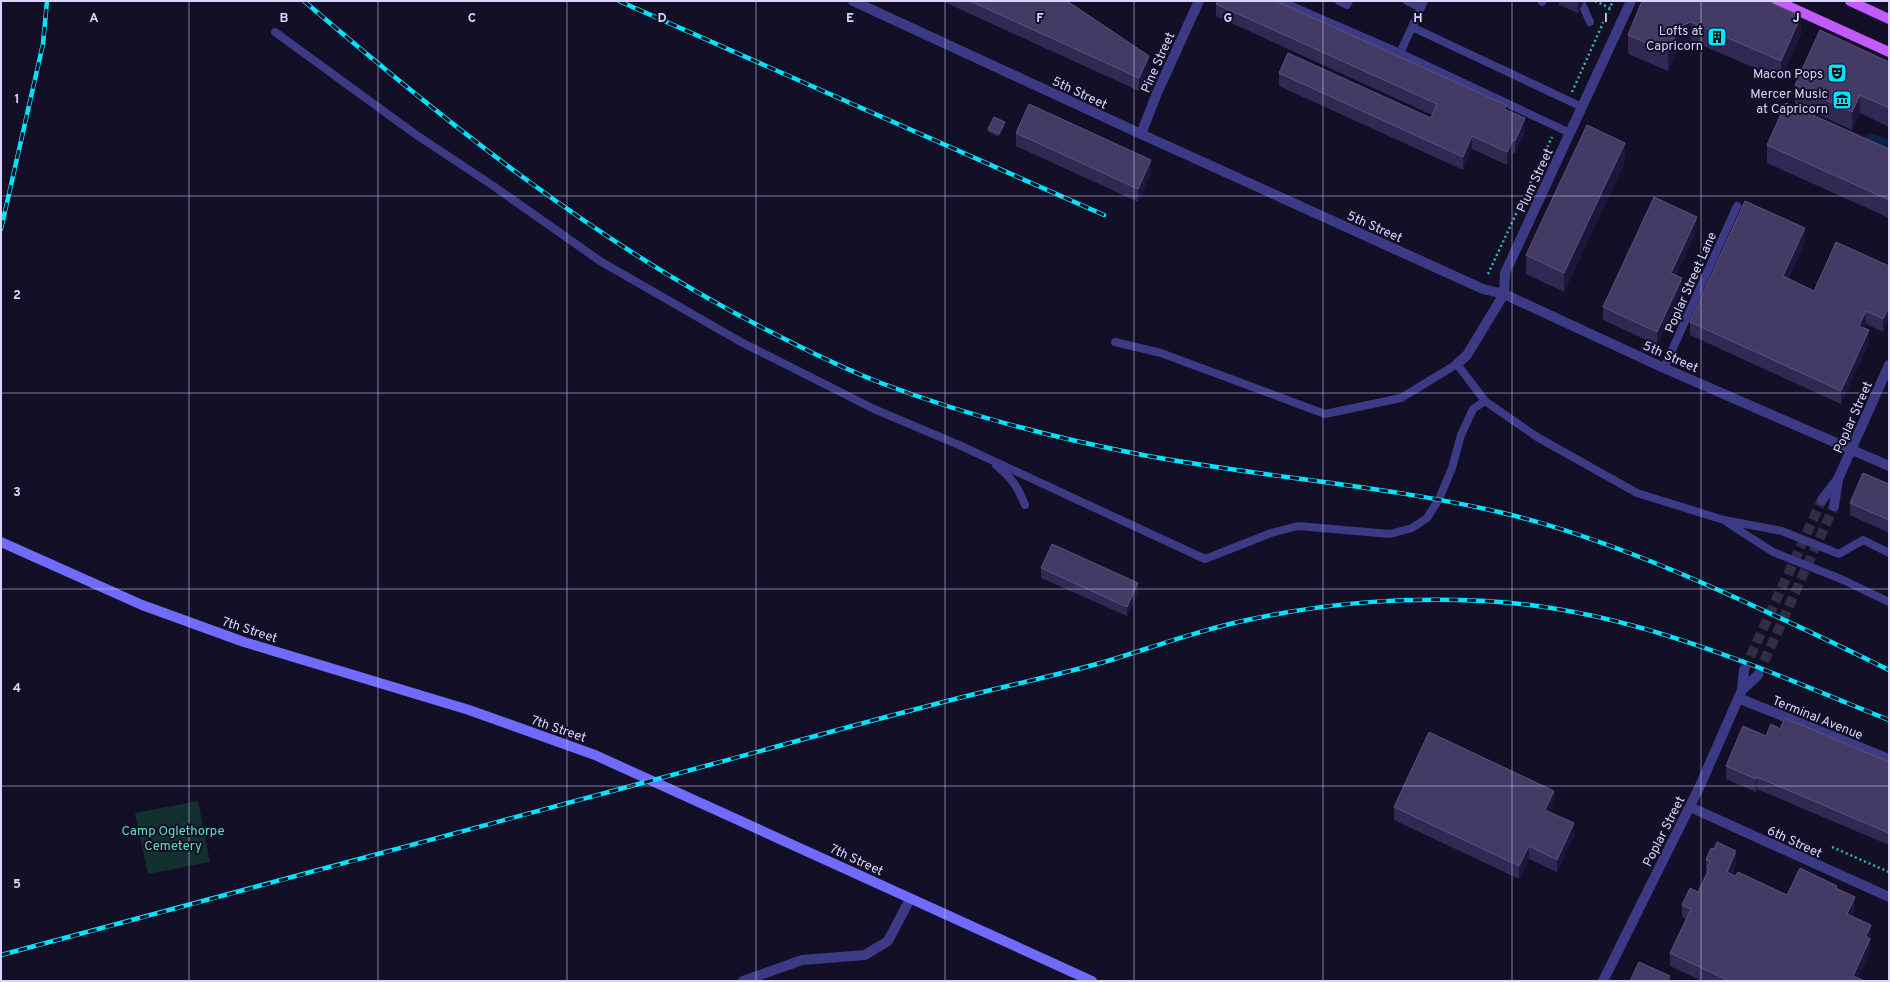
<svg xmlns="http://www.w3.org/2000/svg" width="1890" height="982" viewBox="0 0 1890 982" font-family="Overpass,sans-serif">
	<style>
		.green { fill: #12302f }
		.water { fill: #0c2248 }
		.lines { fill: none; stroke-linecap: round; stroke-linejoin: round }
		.street-tunnel { stroke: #312d47; stroke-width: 10; stroke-dasharray: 10 5; stroke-linecap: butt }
		.path { stroke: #2fb8b0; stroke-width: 2.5; stroke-dasharray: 2 3; stroke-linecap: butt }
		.lane { stroke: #3d3a85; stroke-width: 8 }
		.street { stroke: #3d3a85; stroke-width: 10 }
		.secondary { stroke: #6f6bff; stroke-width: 10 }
		.primary { stroke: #c25bff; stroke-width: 10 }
		.rail-casing { stroke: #00e5ff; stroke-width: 4.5 }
		.rail { stroke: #130f26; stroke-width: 3; stroke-dasharray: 9; stroke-linecap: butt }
		.wall { fill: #312854 }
		.shaded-wall { fill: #1d163a }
		.building { fill: #433a66; stroke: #5a527e }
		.grid { fill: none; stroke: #d9d4ff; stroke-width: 1; stroke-opacity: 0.55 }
		.labels { text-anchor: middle; stroke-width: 4; stroke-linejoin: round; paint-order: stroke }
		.poi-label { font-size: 13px; fill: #d9d4ff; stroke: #130f26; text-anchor: end }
		.street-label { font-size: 13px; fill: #d9d4ff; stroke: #130f26 }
		.park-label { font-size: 13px; fill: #5fe0c0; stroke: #130f26 }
		.grid-label { font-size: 13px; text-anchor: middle; font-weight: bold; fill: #d9d4ff; stroke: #130f26; stroke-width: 4; stroke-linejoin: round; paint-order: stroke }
	</style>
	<rect width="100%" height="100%" fill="#130f26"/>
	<path class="green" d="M198,801L210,862L148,874L135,813Z"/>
	<path class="water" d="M1869,132L1889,140V159L1862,148Z"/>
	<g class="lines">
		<path class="street-tunnel" d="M1744,670L1822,500
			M1758,675L1834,506"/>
		<path class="path" d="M1595,1L1610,8
			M1572,92L1613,1
			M1488,274L1552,137
			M1832,847L1889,872"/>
		<path class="lane" d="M1280,1L1400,53L1570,133
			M1339,1L1347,5L1349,1
			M1407,1L1421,8
			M1542,2L1543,1
			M1582,4L1590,22
			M1412,27L1582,107
			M275,32L415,134L492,185L600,261L741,342L874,409L959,445L1205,559L1271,533L1298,526L1390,534L1412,528L1427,518L1439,499L1452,468L1461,435L1473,409L1485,401
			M1400,53L1424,1
			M1115,342L1161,353L1325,414L1401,398L1457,364L1485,401L1537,437L1637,493L1724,520L1782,531L1839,554L1863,540L1889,553
			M1664,368L1737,206
			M996,465C1012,479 1017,485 1025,505
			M1728,523L1773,552L1841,579L1889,602"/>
		<path class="street" d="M853,1L1141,134L1483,289L1504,294L1664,368L1889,466
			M1141,134L1157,93L1199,1
			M1457,364L1467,355L1504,294L1505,273L1631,1
			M1822,500L1838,479L1889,365
			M1834,506L1838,480
			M1742,690L1758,675
			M1738,698L1889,759
			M1690,807L1889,897
			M743,981L802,960L865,955L888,941L910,899
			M1603,981L1699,788L1742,690L1744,670"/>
		<path class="secondary" d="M1,542L142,605L244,642L469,710L595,755L1092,981"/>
		<path class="primary" d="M1777,1L1889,52
			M1850,1L1889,19"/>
		<defs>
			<path id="rail" d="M304,1C449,125 599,245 769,331C806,350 842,368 881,383C965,415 1054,438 1143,455C1261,477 1382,485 1499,512C1568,528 1633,553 1698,581C1762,609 1826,639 1889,670
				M619,1L1104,215
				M1,229L43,44L47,1
				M1,955C216,898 431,840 646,782C759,752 873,719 987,691C1028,681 1070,672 1111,660C1159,645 1203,629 1252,619C1332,602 1405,597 1486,601C1631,609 1757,667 1889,720"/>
		</defs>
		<use href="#rail" class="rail-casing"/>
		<use href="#rail" class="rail"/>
	</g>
	<path class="wall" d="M942,1H1067L1149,69L1139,91Z
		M1559,1H1584L1578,13L1559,5Z
		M1642,1L1801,34L1781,79L1691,41L1679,45L1668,71L1628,54V35Z
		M1216,4L1506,109L1525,131L1515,153H1513L1507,165L1472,149L1463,170L1279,86V73L1431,118L1432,115L1216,16Z
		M1889,62V127L1860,113L1852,130L1795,104V85Z
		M1005,125L999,137L988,132V129Z
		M1016,133L1151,173L1138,202L1016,146Z
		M1767,145L1889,149V218L1767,163Z
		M1625,162L1564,292L1526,274V255Z
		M1697,230L1676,275L1682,290L1657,345L1603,320V307Z
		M1805,241L1788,279L1814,291L1889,266V319L1883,332L1866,324L1864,328L1869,343L1841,404L1690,335V322Z
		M1889,484V533L1850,515V503Z
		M1041,568L1138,593L1127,616L1041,578Z
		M1766,736L1889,762V845L1757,789L1756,792L1726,779V766Z
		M1554,804L1550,812L1574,836L1557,872L1529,859L1519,879L1394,820V807Z
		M1706,860L1736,864L1732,875L1787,895L1837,889L1855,910L1852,917L1871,938L1870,939V951L1858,978L1865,981H1702L1670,966V953L1686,919L1682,917V905L1698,892L1707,874L1706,873Z"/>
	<path class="shaded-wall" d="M1578,1H1584L1578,13Z
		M1801,16V34L1781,79V61Z
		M1691,22V41L1679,45L1668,71V52L1679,27Z
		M1149,56V69L1139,91V78Z
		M1860,95V113L1852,130V112Z
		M1525,118V131L1515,153V141Z
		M1005,122V125L999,137V134Z
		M1472,136V149L1463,170V157Z
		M1513,140V153L1507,165V152Z
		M1625,143V162L1564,292V273Z
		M1151,160V173L1138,202V189Z
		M1697,217V230L1671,286V273Z
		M1805,228V241L1783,289V276Z
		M1682,278V290L1657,345V332Z
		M1889,307V319L1883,332V319Z
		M1866,311V324L1859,339V326Z
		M1869,330V343L1841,404V391Z
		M1138,583V593L1127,616V607Z
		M1757,777V789L1756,792V779Z
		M1554,791V804L1545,822V810Z
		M1574,823V836L1557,872V860Z
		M1529,846V859L1519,879V866Z
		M1736,851V864L1727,885V872Z
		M1855,897V910L1847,927V914Z
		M1871,925L1870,951L1857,981L1853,976L1866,936Z"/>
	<path class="building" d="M970,1H1067L1149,56L1139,78Z
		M1218,1H1276L1506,105L1504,109L1525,118L1515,141L1513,140L1507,152L1472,136L1463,157L1279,73L1288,53L1431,118L1437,104L1216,4Z
		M1642,1H1767L1801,16L1781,61L1691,22L1679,27L1668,52L1628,35Z
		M1820,30L1889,62V108L1860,95L1852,112L1795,85Z
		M1786,103L1889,149V200L1767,145Z
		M1029,104L1151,160L1138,189L1016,133Z
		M994,117L1005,122L999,134L988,129Z
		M1587,125L1625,143L1564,273L1526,255Z
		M1654,197L1697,217L1671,273L1682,278L1657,332L1603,307Z
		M1745,201L1805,228L1783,276L1814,291L1836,242L1889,266V307L1883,319L1866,311L1859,326L1869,330L1841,391L1690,322Z
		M1863,473L1889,484V520L1850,503Z
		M1052,544L1138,583L1127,607L1041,568Z
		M1785,718L1889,762V833L1757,777L1756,779L1726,766L1743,726L1766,736L1771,724L1780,729Z
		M1429,732L1554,791L1545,810L1574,823L1557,860L1529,846L1519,866L1394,807Z
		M1717,842L1736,851L1727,872L1735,876L1738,872L1787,895L1800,868L1837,886L1836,888L1855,897L1847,914L1871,925L1866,936L1870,939L1853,976L1865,981H1729L1670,953L1691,909L1682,905L1690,888L1698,892L1709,869L1707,868L1710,861L1706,860L1711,848L1714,849Z
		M1639,962L1670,976L1668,981H1630Z"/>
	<path class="grid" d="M189,1V981M378,1V981M567,1V981M756,1V981M945,1V981M1134,1V981M1323,1V981M1512,1V981M1701,1V981M1,196H1889M1,393H1889M1,589H1889M1,786H1889"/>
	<defs>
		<symbol id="building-square" viewBox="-11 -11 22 22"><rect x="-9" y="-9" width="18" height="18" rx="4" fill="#00e5ff" stroke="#130f26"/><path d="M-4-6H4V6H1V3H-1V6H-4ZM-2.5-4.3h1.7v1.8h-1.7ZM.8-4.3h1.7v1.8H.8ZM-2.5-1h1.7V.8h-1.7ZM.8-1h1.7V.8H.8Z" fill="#111"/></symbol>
		<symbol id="theatre-square" viewBox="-11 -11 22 22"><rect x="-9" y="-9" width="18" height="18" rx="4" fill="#00e5ff" stroke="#130f26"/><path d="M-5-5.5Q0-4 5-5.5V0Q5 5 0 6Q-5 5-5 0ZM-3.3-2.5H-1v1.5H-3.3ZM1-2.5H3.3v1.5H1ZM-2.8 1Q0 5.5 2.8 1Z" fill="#111"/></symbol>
		<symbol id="museum-square" viewBox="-11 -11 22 22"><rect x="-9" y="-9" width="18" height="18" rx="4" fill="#00e5ff" stroke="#130f26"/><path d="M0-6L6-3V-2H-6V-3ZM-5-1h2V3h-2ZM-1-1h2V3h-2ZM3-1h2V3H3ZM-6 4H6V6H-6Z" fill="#111"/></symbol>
	</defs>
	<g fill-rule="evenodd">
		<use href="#building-square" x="1706" y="26" width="22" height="22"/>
		<use href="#theatre-square" x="1826" y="62" width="22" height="22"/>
		<use href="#museum-square" x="1831" y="89" width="22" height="22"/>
	</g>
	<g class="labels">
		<g class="poi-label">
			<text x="1703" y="35">Lofts at<tspan x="1703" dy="15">Capricorn</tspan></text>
			<text x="1823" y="78">Macon Pops</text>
			<text x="1828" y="98">Mercer Music<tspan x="1828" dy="15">at Capricorn</tspan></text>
		</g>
		<g class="street-label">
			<text transform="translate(1157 62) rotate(-66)" y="5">Pine Street</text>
			<text transform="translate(1080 92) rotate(25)" y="5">5th Street</text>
			<text transform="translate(1534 180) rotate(-65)" y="5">Plum Street</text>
			<text transform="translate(1375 226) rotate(24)" y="5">5th Street</text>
			<text transform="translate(1690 282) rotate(-66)" y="5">Poplar Street Lane</text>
			<text transform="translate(1671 356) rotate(24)" y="5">5th Street</text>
			<text transform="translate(1852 417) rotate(-66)" y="5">Poplar Street</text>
			<text transform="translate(250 629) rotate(18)" y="5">7th Street</text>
			<text transform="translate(1818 717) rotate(22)" y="5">Terminal Avenue</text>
			<text transform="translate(559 728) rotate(19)" y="5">7th Street</text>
			<text transform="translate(1663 831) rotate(-63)" y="5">Poplar Street</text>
			<text transform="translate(1795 841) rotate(25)" y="5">6th Street</text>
			<text transform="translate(857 859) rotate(25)" y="5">7th Street</text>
		</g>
		<g class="park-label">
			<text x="173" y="835">Camp Oglethorpe<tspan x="173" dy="15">Cemetery</tspan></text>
		</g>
	</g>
	<g class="grid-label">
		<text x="94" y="22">A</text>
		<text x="284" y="22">B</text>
		<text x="472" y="22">C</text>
		<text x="662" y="22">D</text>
		<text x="850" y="22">E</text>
		<text x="1040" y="22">F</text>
		<text x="1228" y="22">G</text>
		<text x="1418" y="22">H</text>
		<text x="1606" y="22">I</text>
		<text x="1796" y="22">J</text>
		<text x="17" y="103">1</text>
		<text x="17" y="299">2</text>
		<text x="17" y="496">3</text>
		<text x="17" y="692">4</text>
		<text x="17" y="888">5</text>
	</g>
	<rect width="1890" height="982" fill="none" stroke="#d9d4ff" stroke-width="4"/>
</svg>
